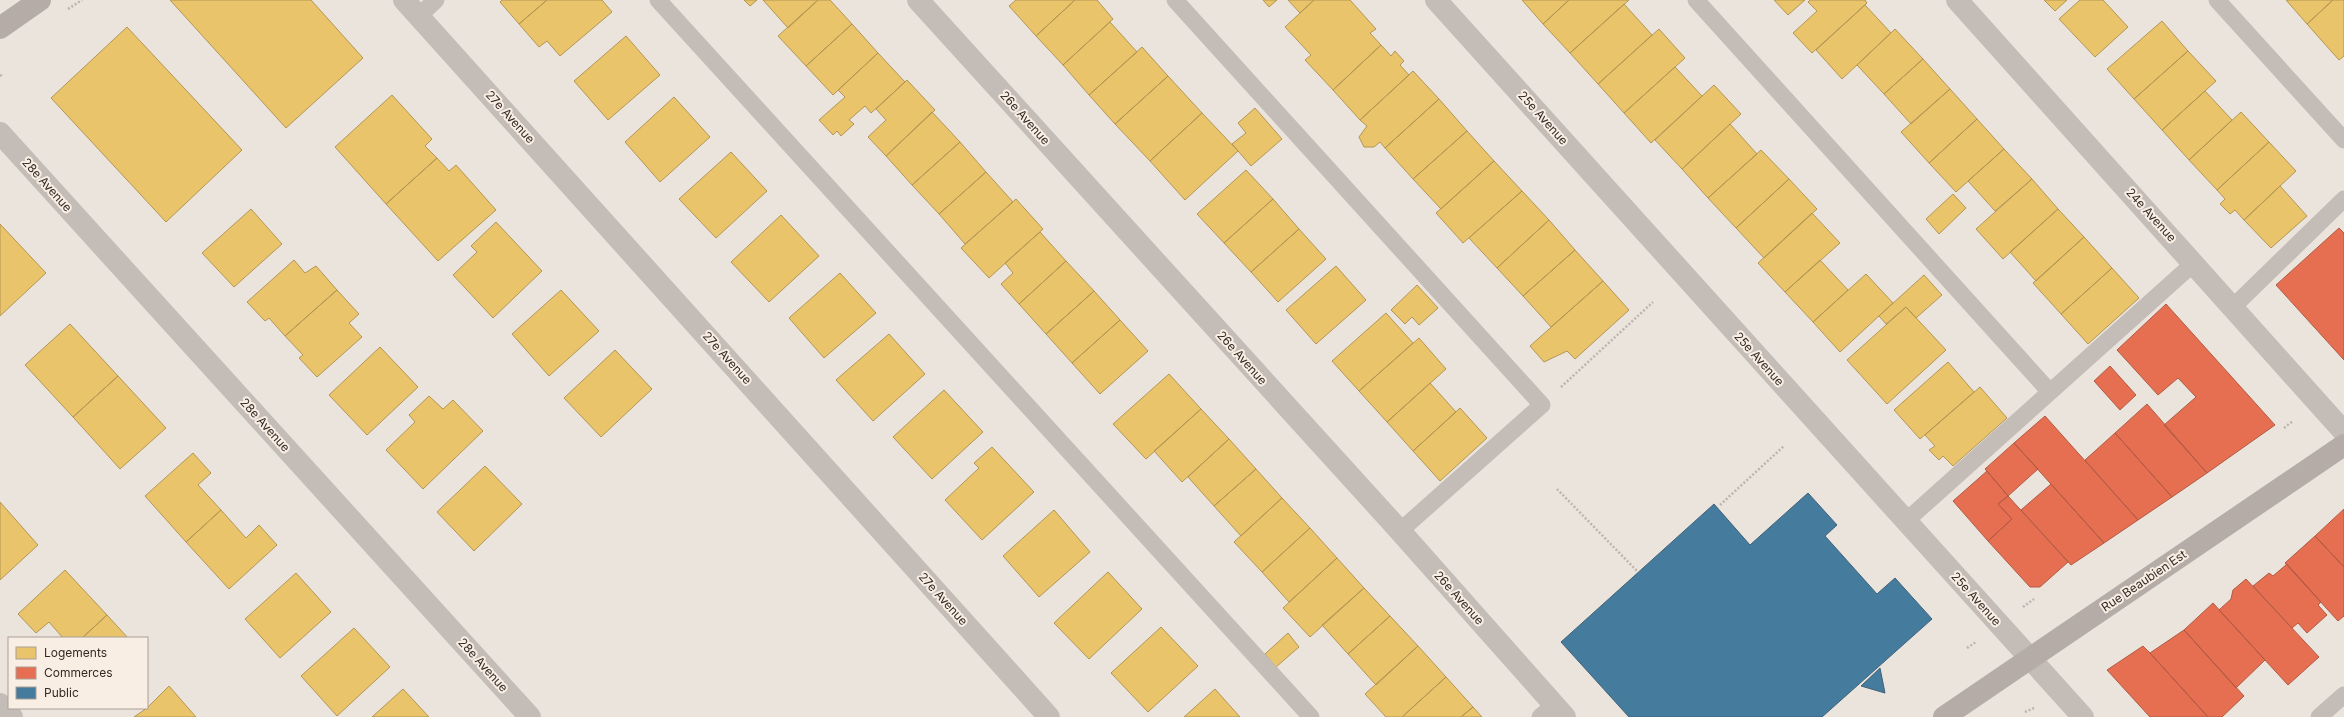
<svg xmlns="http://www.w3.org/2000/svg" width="2344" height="717" viewBox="0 0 2344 717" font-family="Inter,sans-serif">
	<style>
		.homes { fill: #e9c46a; stroke: #b39655 }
		.shops { fill: #e76f51; stroke: #b15a44 }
		.public { fill: #457b9d; stroke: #406279 }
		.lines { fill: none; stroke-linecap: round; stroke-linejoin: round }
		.path { stroke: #bdb4af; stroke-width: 2.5; stroke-dasharray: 2 2; stroke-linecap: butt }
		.lane { stroke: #c4bcb7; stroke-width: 17 }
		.street { stroke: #c4bcb7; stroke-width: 22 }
		.secondary { stroke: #b5aca7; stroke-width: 22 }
		.labels { text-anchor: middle; stroke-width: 4; stroke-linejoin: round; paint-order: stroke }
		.street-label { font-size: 12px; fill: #342925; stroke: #f9eee3 }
	</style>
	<rect width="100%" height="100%" fill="#ebe4dd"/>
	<path class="homes" d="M170,0H311L363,58L286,128Z
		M502,0H547L519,24L500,2Z
		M547,0H602L612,12L560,56L547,41L539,47L519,24Z
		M744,0H757L750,6Z
		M763,0H818L788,28Z
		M818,0H830L852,24L806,66L778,36Z
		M1016,0H1075L1036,36L1009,6Z
		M1075,0H1097L1113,19L1063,65L1036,36Z
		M1263,0H1277L1269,7Z
		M1288,0H1314L1300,13Z
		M1314,0H1350L1376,29L1370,33L1381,45L1333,90L1305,60L1311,55L1285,27Z
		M1522,0H1569L1543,24Z
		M1569,0H1629L1570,53L1543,24Z
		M1774,0H1805L1788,15Z
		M1810,0H1865L1867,3L1812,53L1793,33L1817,11L1808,2Z
		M2044,0H2067L2055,11Z
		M2080,0H2103L2128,27L2095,57L2059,19Z
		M2286,0H2333L2307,24Z
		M2333,0H2344V56L2339,60L2307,24Z
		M1624,4L1652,35L1598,84L1570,53Z
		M1865,5L1891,33L1842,79L1816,50Z
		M2162,21L2188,51L2134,99L2107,69Z
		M1110,22L1137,52L1089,95L1063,65Z
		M852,24L878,53L833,95L806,66Z
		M127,27L242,150L166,222L51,98Z
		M1659,29L1685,58L1624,113L1598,84Z
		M1895,29L1923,59L1884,94L1857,65Z
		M626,36L660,75L608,120L574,81Z
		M1381,45L1391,56L1395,51L1404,61L1400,65L1409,75L1360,120L1333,90Z
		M1142,47L1168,76L1115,124L1089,95Z
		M2188,51L2216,81L2162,130L2134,99Z
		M878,53L905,82L871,113L865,106L849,120L854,124L841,136L837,131L833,135L819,120L845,97L838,90Z
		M1923,59L1950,89L1911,124L1884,94Z
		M1675,67L1702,96L1651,143L1624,113Z
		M1413,71L1439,99L1385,148L1380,142L1374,147H1364L1359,137L1367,126L1360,120Z
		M1168,76L1202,113L1150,161L1115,124Z
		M907,80L935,110L886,156L868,137L886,120L876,109Z
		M1714,85L1741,114L1682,169L1655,140Z
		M1950,89L1977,119L1929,163L1901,132Z
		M2205,91L2232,120L2189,160L2162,130Z
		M392,95L432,139L425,146L437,158L386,204L335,147Z
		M674,97L710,137L660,182L625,142Z
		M1439,99L1467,131L1413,179L1385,148Z
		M1255,108L1282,139L1251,166L1232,144L1246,133L1238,123Z
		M932,112L960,142L912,185L886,156Z
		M2241,112L2269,142L2217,190L2189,160Z
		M1202,113L1238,151L1185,200L1150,161Z
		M1977,119L2004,149L1956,192L1929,163Z
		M1730,124L1757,154L1708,198L1682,169Z
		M1467,131L1494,161L1441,209L1413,179Z
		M960,142L986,172L939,214L912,185Z
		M2269,142L2296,171L2244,220L2235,210L2230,214L2220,204L2225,199L2217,190Z
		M2004,149L2032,179L1995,211L1968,181Z
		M1761,150L1789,179L1736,228L1708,198Z
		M731,152L767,191L716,238L679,199Z
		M437,158L449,171L456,165L496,210L438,261L386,204Z
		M1494,161L1522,191L1463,243L1436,213Z
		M1246,170L1273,199L1224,243L1197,214Z
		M986,172L1013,202L965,244L939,214Z
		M1789,179L1817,209L1764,258L1736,228Z
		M2032,179L2058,209L2003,259L1976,229Z
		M2280,186L2307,216L2271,248L2244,220Z
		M1522,191L1549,220L1497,268L1469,238Z
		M1953,194L1966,208L1939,234L1926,219Z
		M1016,199L1043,229L989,278L961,248Z
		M1273,199L1299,229L1251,272L1224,243Z
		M251,209L282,244L234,287L202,253Z
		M2058,209L2084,237L2036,281L2010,252Z
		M1812,213L1840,243L1785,292L1758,263Z
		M781,215L819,256L769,302L731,262Z
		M1549,220L1575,250L1523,296L1497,268Z
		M496,222L542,271L493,318L453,275L477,252L471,246Z
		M0,224L46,273L0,316Z
		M1299,229L1326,259L1278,302L1251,272Z
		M1040,232L1066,261L1019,304L1001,284L1013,273L1005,263Z
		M2084,237L2112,268L2061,314L2033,283Z
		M1575,250L1603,281L1551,327L1523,296Z
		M294,260L305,273L316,266L337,290L285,336L269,318L265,321L247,302Z
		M1820,260L1848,290L1813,322L1785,292Z
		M1066,261L1094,291L1046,334L1019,304Z
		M1336,266L1366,300L1316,344L1286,310Z
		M2112,268L2139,298L2088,344L2061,314Z
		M840,273L876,313L824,358L789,318Z
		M1866,274L1893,303L1840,352L1813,322Z
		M1924,275L1942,295L1916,318L1906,307L1886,324L1879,316Z
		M1603,281L1629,310L1575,359L1567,351L1544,362L1530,346Z
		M1417,285L1438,308L1419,325L1412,317L1405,324L1391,310Z
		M337,290L359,314L349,323L362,337L317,377L299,358L303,355L285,336Z
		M561,290L599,331L549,376L512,334Z
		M1094,291L1120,320L1072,363L1046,334Z
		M1906,307L1946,350L1887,404L1847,360Z
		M1386,313L1413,343L1359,391L1332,361Z
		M1120,320L1148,351L1100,394L1072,363Z
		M70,324L118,376L73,417L25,365Z
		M889,334L925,374L873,421L836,380Z
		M1419,338L1446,369L1387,422L1359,391Z
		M380,347L418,387L367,435L329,395Z
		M615,350L652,389L601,437L564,398Z
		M1948,362L1974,392L1920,439L1894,410Z
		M1169,374L1201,409L1146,459L1113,424Z
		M118,376L166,428L120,469L73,417Z
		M1430,383L1456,412L1413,451L1387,422Z
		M1980,387L2007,418L1953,466L1943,456L1939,460L1929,450L1935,446L1925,435Z
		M944,390L983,432L932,479L893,437Z
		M429,396L443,409L453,400L483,431L423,489L386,450L415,422L409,415Z
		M1460,408L1487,438L1440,481L1413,451Z
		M1201,409L1229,439L1182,482L1154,451Z
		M1229,439L1256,469L1214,506L1188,477Z
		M992,447L1034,492L982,540L945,500L979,468L974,463Z
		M193,453L211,473L198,485L221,510L186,542L145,496Z
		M485,466L522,504L474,551L437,512Z
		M1256,469L1282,498L1241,536L1214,506Z
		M1282,498L1310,528L1262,572L1234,542Z
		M0,502L38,545L0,580Z
		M221,510L246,538L259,525L277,545L229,589L186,542Z
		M1054,510L1090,552L1039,597L1003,556Z
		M1310,528L1337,558L1289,602L1262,572Z
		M1337,558L1364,588L1310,637L1283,608Z
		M65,570L107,615L82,638H63L49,622L36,633L18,614Z
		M1108,572L1142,609L1089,659L1054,623Z
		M296,573L331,612L280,658L245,619Z
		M1364,588L1390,616L1348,654L1322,625Z
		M107,615L128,638H82Z
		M1390,616L1418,646L1376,685L1348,654Z
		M1161,627L1198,666L1148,712L1111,673Z
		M354,628L390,667L337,716L301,676Z
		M1288,633L1299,647L1276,667L1265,654Z
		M1418,646L1446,677L1402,717H1386L1365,694Z
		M1446,677L1473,707L1461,717H1402Z
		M169,686L196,717H134L147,708Z
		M403,689L429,717H372Z
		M1215,689L1240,717H1184Z
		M1473,707L1482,717H1461Z"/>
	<path class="shops" d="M2339,228L2344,233V360L2276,285Z
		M2166,304L2275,425L2207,473L2164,425L2196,397L2178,378L2158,395L2117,350Z
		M2110,366L2136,395L2120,410L2094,381Z
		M2147,404L2207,473L2172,497L2115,433Z
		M2045,416L2138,520L2104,543L2014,443Z
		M2115,433L2172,497L2138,520L2085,460Z
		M2014,443L2038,469L2008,496L1985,469Z
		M1987,471L2008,496L1998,504L2012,519L1988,541L1953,501Z
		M2051,484L2104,543L2071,565L2021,510Z
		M2008,496L2068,562L2040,587H2030L1988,541L2012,519L1998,504Z
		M2344,509V567L2315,536Z
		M2315,536L2344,567V616L2338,621L2285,563Z
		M2287,564L2321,602L2318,605L2327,615L2307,633L2298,623L2292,628L2253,586L2269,573L2273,576Z
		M2246,579L2319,657L2288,685L2219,610L2231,599L2233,590Z
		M2213,603L2265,660L2236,688L2184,630Z
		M2184,630L2244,696L2222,717H2208L2150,653Z
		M2143,646L2150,653L2208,717H2150L2107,670Z"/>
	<path class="public" d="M1808,493L1837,525L1825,536L1877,594L1895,578L1932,619L1822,717H1629L1561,642L1714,504L1750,545Z
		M1880,668L1885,693L1861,686Z"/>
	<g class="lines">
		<path class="path" d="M68,9L82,0
			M0,75L2,76
			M1561,387L1653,302
			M2284,428L2293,421
			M1557,489L1638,572
			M1720,505L1784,446
			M2023,607L2034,599
			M1967,648L1976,642
			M2025,712L2034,708"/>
		<path class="lane" d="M658,0L1311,717
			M1175,0L1542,405L1400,531
			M1696,0L2050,392
			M2217,0L2344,140
			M419,16L436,0
			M2233,307L2344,199
			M1906,521L2194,263
			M1540,717L1554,705
			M2319,717L2344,695"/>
		<path class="street" d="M404,0L1049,717
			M918,0L1400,531L1565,717
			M1436,0L2083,717
			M1957,0L2344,432
			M0,133L530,717
			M0,704L12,717"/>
		<path class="secondary" d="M0,28L40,0
			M1944,717L2344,445"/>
	</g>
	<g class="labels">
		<g class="street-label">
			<text transform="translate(510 117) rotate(48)" y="4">27e Avenue</text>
			<text transform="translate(1025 118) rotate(48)" y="4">26e Avenue</text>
			<text transform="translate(1543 118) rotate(48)" y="4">25e Avenue</text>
			<text transform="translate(47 185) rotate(48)" y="4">28e Avenue</text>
			<text transform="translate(2151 215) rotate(48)" y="4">24e Avenue</text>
			<text transform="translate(727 358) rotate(48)" y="4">27e Avenue</text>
			<text transform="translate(1242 358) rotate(48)" y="4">26e Avenue</text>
			<text transform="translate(1759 359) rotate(48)" y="4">25e Avenue</text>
			<text transform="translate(265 425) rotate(48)" y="4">28e Avenue</text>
			<text transform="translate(2144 581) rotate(-34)" y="4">Rue Beaubien Est</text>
			<text transform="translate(1459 598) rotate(48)" y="4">26e Avenue</text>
			<text transform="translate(943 599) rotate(48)" y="4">27e Avenue</text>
			<text transform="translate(1976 599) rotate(48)" y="4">25e Avenue</text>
			<text transform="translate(483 665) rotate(48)" y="4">28e Avenue</text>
		</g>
	</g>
	<rect x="8" y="637" width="140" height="72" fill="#f9eee3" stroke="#aa9f97"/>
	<rect x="16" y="647" width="20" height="12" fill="#e9c46a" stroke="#aa9f97"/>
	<text x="44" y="657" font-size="12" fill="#342925">Logements</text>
	<rect x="16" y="667" width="20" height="12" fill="#e76f51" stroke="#aa9f97"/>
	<text x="44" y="677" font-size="12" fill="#342925">Commerces</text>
	<rect x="16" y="687" width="20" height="12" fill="#457b9d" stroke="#aa9f97"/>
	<text x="44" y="697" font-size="12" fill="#342925">Public</text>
</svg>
